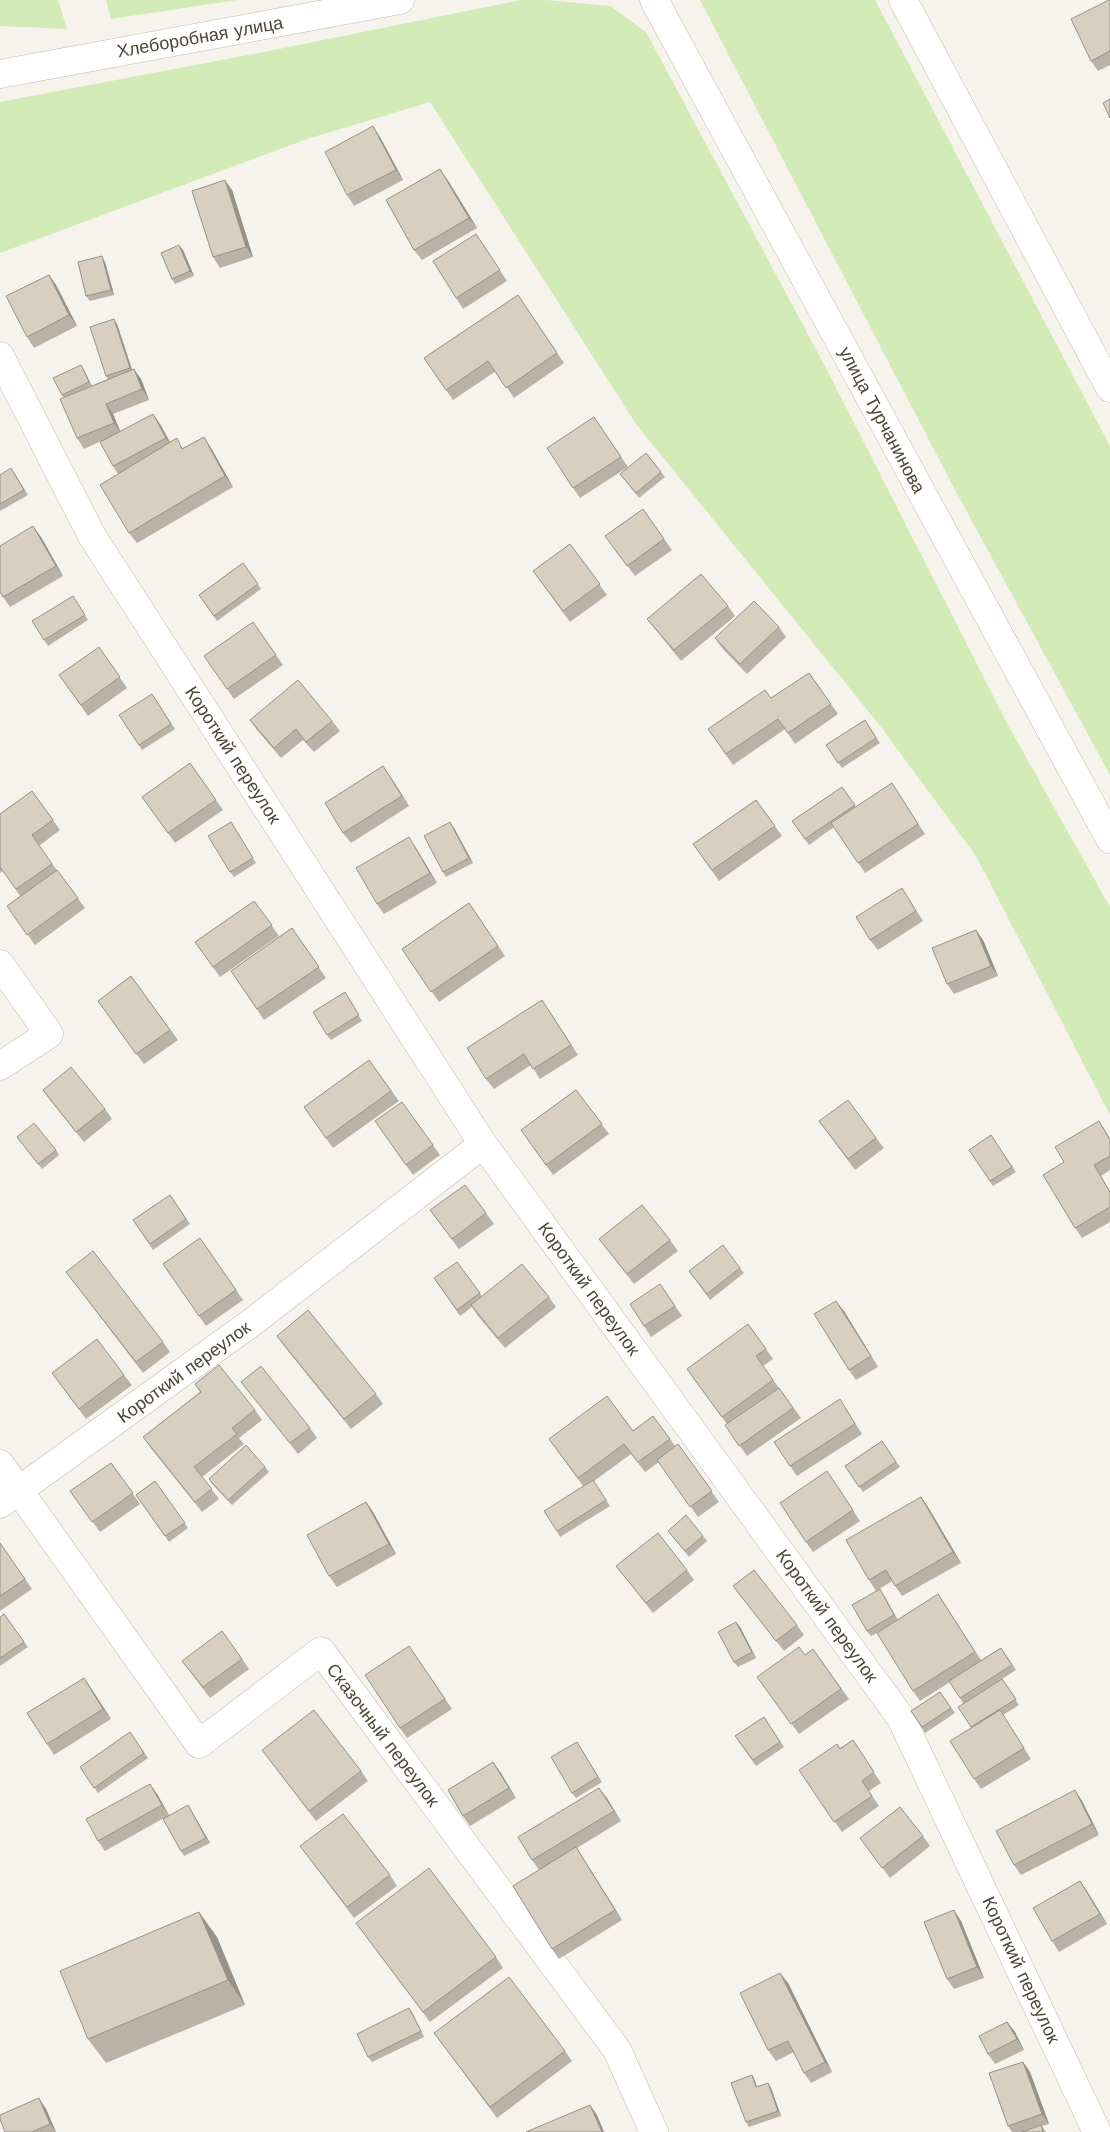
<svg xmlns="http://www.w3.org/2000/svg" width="1110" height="2132" viewBox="0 0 1110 2132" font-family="'Work Sans',sans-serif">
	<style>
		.green { fill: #d2eab5 }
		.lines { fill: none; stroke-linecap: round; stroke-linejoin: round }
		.minor-casing { stroke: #c2bbae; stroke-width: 29 }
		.minor { stroke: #fff; stroke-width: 28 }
		.wall { fill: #bab2a6 }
		.shaded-wall { fill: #979187 }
		.building { fill: #d8cfc1; stroke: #979187 }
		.labels { text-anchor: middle; stroke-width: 4.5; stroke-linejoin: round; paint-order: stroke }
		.street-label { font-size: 18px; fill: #4b4439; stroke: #fff }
	</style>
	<rect width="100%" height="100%" fill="#f6f3ec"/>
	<path class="green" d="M0,0H58L67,29L0,26Z
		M106,0H237L111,19Z
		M521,0H546L610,6L646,32L827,370L1008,725L1110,907V1115L976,856L881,727L636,424L430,102L307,139L0,253V102L264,52Z
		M700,0H875L1110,446V775L954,488Z"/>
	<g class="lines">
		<defs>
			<path id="minor" d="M654,0L1110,839
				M903,0L1110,388
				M0,74L400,0
				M0,356L92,536L483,1144L901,1718L1097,2132
				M0,964L49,1034L0,1066
				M0,1464L199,1744L321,1651L617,2050L654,2132
				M0,1504L255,1320L483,1144"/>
		</defs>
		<use href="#minor" class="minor-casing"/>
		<use href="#minor" class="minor"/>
	</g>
	<path class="wall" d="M1110,0V65L1098,71L1091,61Z
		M380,137L403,180L354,206L347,195Z
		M447,179L477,228L422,260L414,250Z
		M232,190L253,257L220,268L213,257Z
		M476,234L507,281L463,309L456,298Z
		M183,250L194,276L175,284L172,279Z
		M105,262L114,295L90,301L86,296Z
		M49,275L56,285L77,326L34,348L27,337Z
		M518,295L564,363L514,398L496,371L453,400L424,358Z
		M117,324L132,369L141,379L149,400L113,414L120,431L160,424L170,442L183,448L204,437L211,448L233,487L137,543L129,533L118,474L113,466L101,441L84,449L77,438L64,398L62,395L81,365L84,370L92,386L108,379L106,376Z
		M594,417L628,467L580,498L573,488Z
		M661,472L665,477L639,498L620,474Z
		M15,474L28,495L0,511V475Z
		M643,509L672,550L635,576L605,536Z
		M41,537L63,576L10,607L3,597Z
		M570,544L607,595L570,622L533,571Z
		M243,563L261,589L217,621L199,595Z
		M76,601L88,620L48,646L44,640Z
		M728,606L735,616L681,661L655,629L647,619Z
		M253,622L283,665L234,699L204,656Z
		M779,627L786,637L747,674L722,648L715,638Z
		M99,647L127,688L88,716L59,675Z
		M809,673L838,714L795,744L785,729L733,765L708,729L771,698Z
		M152,694L175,729L142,750L119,715Z
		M250,720L332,721L340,731L314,752L303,740L281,758L257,730Z
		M865,720L880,743L842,768L826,745Z
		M190,763L223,810L175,843L142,797Z
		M390,776L409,806L351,843L343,833Z
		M892,783L925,834L865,873L834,827L809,845L792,821L842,787L856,807Z
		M32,791L60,830L39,846L85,908L35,945L7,906L20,896L3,871L0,873V814Z
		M756,800L782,836L719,881L693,844Z
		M231,822L256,863L234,877L230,872Z
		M454,828L473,863L446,877L443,872Z
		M416,848L437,883L384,914L377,904Z
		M909,899L923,921L878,950L870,940Z
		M254,901L279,936L220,977L195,942Z
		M469,903L505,956L439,1002L402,949Z
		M292,928L326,978L264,1020L231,971Z
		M983,940L998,976L954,994L947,984Z
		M131,976L178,1040L144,1064L98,1001Z
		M348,997L362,1021L331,1040L327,1035Z
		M549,1010L578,1055L540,1079L531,1065L494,1089L486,1079Z
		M369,1060L399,1101L333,1148L304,1107Z
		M43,1090L105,1109L112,1119L84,1142L50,1100Z
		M576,1090L609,1134L553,1175L521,1130Z
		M402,1102L440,1155L413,1175L375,1121Z
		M819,1121L876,1138L884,1148L855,1170Z
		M1099,1121L1110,1138V1170L1101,1176L1110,1191V1222L1082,1238L1075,1228L1064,1162Z
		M991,1135L1016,1172L993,1186L969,1150Z
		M17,1137L56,1150L59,1155L42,1169Z
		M170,1195L190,1224L153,1250L133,1220Z
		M430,1210L486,1213L494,1224L459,1249Z
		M200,1238L243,1300L206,1326L163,1264Z
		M599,1239L670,1240L678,1251L634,1284Z
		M457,1262L482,1296L549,1297L556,1307L505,1348L478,1316L472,1307L460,1316L434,1278Z
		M740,1268L744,1273L710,1300L689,1271Z
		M66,1272L163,1342L170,1352L143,1373Z
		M660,1284L682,1316L651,1337L644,1326Z
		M844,1311L878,1367L856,1380L849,1370Z
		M748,1324L773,1359L763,1366L801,1418L747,1456L725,1425L727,1424L694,1379Z
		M277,1336L376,1394L383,1404L351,1429L284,1346Z
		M52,1373L124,1375L132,1385L86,1419Z
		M241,1382L310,1428L317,1438L298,1454L249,1392Z
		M195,1384L255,1410L262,1420L239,1438L244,1444L202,1477L219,1499L202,1512L150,1447L143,1437L200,1392Z
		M847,1410L862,1434L797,1476L774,1442Z
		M653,1416L675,1446L678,1444L719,1502L698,1517L659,1462L645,1472L631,1454L594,1481L610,1506L560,1537L557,1531L583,1486L549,1439L633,1431Z
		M882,1441L900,1467L863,1492L845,1466Z
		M111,1463L140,1504L100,1532L70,1491Z
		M265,1467L269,1472L232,1505L212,1484L209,1479Z
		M155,1481L188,1528L169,1542L136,1495Z
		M834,1482L860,1521L813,1552L806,1542Z
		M921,1497L928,1507L961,1563L902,1596L892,1581L876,1591L869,1580Z
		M366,1502L373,1512L396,1554L337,1587L329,1576Z
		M668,1531L703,1536L707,1541L689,1557Z
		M0,1543L32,1589L0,1611Z
		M616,1566L687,1570L694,1580L653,1613Z
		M733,1586L797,1625L804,1635L784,1651Z
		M938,1594L981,1660L1001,1648L1016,1670L967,1701L1002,1679L1019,1705L1003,1715L1031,1759L981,1789L974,1779L971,1728L963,1703L950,1682L920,1701L913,1691L889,1626L871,1636L867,1631L884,1595L898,1620Z
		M4,1614L28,1647L0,1666V1617Z
		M736,1622L740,1627L756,1658L738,1667L734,1662Z
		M409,1646L452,1709L407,1738L400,1728Z
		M813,1649L849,1699L799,1734L757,1677L805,1655Z
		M242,1659L249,1669L210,1698L182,1661Z
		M84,1678L111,1719L54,1755L47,1744Z
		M940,1692L955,1713L925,1733L911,1711Z
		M764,1717L784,1747L756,1766L735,1736Z
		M130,1732L148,1758L98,1793L80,1767Z
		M853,1740L881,1783L869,1791L879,1806L842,1832L799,1770L840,1748Z
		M577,1742L602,1782L576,1798L572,1793Z
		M262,1750L361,1771L368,1781L316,1821Z
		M493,1762L516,1798L470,1826L463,1816Z
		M150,1784L157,1794L169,1815L191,1810L210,1843L184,1856L181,1851L164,1818L105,1851L98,1841Z
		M599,1788L621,1821L577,1848L622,1920L559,1959L552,1949L539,1870L532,1860Z
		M1075,1790L1082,1801L1099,1835L1021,1875L1014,1865Z
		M923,1836L930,1846L890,1878L860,1838Z
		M300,1846L390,1875L397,1886L354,1918Z
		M1080,1881L1087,1891L1107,1924L1059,1952L1052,1941Z
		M961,1921L984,1978L954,1989L947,1979Z
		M356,1923L496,1957L503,1968L430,2022Z
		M217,1937L245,2005L106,2063L88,2039Z
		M788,1983L832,2072L811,2083L804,2073L794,2052L776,2061L768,2050Z
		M409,2008L413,2014L424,2037L372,2062L368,2057Z
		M1007,2022L1015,2032L1024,2050L995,2064L988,2054Z
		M434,2033L565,2051L572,2061L497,2118Z
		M1023,2062L1030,2072L1049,2124L1042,2126L1046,2132H1012L1008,2126Z
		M752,2075L755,2081L757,2087L768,2083L771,2088L781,2116L749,2127L746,2122Z
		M46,2109L56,2132H5Z"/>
	<path class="shaded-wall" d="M373,126L380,137L403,180L396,170Z
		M440,169L447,179L477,228L469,218Z
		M225,180L232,190L253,257L246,247Z
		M179,245L183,250L194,276L190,271Z
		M102,256L105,262L114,295L111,290Z
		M49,275L56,285L77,326L69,315Z
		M114,319L117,324L133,373L130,368Z
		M81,365L84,370L92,387L89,382Z
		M134,369L141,379L149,400L142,389Z
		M106,404L113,414L121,433L114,423Z
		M153,414L160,424L173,448L166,438Z
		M204,437L211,448L233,487L225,476Z
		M33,526L41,537L63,576L56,566Z
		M383,766L390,776L409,806L402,796Z
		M450,822L454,828L473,863L469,858Z
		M409,837L416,848L437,883L430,873Z
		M976,930L983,940L998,976L991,966Z
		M836,1301L844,1311L878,1367Z
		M921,1497L928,1507L961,1563L953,1552Z
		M366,1502L373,1512L396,1554L389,1544Z
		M736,1622L740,1627L756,1658L752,1652Z
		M84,1678L91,1688L111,1719L103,1709Z
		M493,1762L501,1773L516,1798L509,1788Z
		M150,1784L157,1794L169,1815L162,1805Z
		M599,1788L607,1798L621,1821L614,1811Z
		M1075,1790L1082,1801L1099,1835L1092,1824Z
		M188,1805L191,1810L210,1843L206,1838Z
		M576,1847L583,1858L622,1920L615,1910Z
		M1080,1881L1087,1891L1107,1924L1100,1914Z
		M954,1910L961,1921L984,1978L977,1967Z
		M199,1912L217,1937L245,2005L228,1980Z
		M780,1973L788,1983L832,2072L825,2062Z
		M1007,2022L1015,2032L1024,2050L1017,2039Z
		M1023,2062L1030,2072L1049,2124L1042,2114Z
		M752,2075L755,2081L759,2093L756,2087Z
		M768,2083L771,2088L781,2116L778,2111Z
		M39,2098L46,2109L56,2132L50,2124Z
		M590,2105L597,2115L604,2132H602Z"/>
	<path class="building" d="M1109,0H1110V51L1091,61L1071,19Z
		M1110,99V118L1103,103Z
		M373,126L396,170L347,195L325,152Z
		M440,169L469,218L414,250L386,200Z
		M225,180L246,247L213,257L192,191Z
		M476,234L500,270L456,298L433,261Z
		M179,245L190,271L172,279L161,253Z
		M102,256L111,290L86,296L78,262Z
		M49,275L69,315L27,337L6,296Z
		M518,295L557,353L506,388L488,361L446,390L424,358Z
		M114,319L130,368L106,376L90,327Z
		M81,365L89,382L62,395L53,378Z
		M134,369L142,389L106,404L114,423L77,438L60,399Z
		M153,414L166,438L113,466L100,442Z
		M594,417L621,457L573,488L547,448Z
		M204,437L225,476L129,533L100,485L177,438L182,449Z
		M646,453L661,472L636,493L620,474Z
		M11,468L24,490L0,504V475Z
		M643,509L664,539L627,566L605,536Z
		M33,526L56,566L3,597L0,592V546Z
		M570,544L600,584L563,611L533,571Z
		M243,563L258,584L214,616L199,595Z
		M701,574L728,606L674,650L647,619Z
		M73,596L85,615L44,640L32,621Z
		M754,601L779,627L740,664L715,638Z
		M253,622L276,655L227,689L204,656Z
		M99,647L120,677L81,705L59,675Z
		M809,673L831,704L788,733L778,719L726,754L708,729L765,690L771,698Z
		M298,680L332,721L306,742L296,729L274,748L250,720Z
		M152,694L171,724L139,745L119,715Z
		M865,720L876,738L838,763L826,745Z
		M190,763L216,800L168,833L142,797Z
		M383,766L402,796L343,833L325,803Z
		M892,783L918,824L858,863L831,823Z
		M842,787L855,805L805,839L792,821Z
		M32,791L53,820L32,835L52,864L16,889L0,867V814Z
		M756,800L775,826L712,870L693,844Z
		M231,822L253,858L230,872L208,836Z
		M450,822L469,858L443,872L424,836Z
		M409,837L430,873L377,904L356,868Z
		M57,870L78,898L27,935L7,906Z
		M902,888L916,911L870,940L856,917Z
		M254,901L272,925L213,967L195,942Z
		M469,903L498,946L431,992L402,949Z
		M292,928L319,967L257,1009L231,971Z
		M976,930L991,966L947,984L932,948Z
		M131,976L170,1030L136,1054L98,1001Z
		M345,992L359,1015L327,1035L313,1012Z
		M542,1000L571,1045L533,1069L524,1054L486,1079L467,1048Z
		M369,1060L391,1091L326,1138L304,1107Z
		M71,1067L105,1109L76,1132L43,1090Z
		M576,1090L602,1124L546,1165L521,1130Z
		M848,1100L876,1138L848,1159L819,1121Z
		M402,1102L433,1145L406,1165L375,1121Z
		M1099,1121L1110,1140V1156L1094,1165L1110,1192V1207L1075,1228L1043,1175L1064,1162L1055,1147Z
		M34,1123L56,1150L38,1164L17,1137Z
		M991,1135L1012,1167L990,1181L969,1150Z
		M465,1185L486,1213L452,1239L430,1210Z
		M170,1195L186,1219L150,1244L133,1220Z
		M642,1205L670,1240L627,1274L599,1239Z
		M200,1238L236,1290L199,1316L163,1264Z
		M723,1245L740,1268L707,1294L689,1271Z
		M93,1251L163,1342L136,1362L66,1272Z
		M457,1262L480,1293L457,1310L434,1278Z
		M522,1264L549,1297L498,1338L471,1305Z
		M660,1284L675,1306L644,1326L630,1304Z
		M836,1301L871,1356L849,1370L814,1314Z
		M308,1310L376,1394L344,1419L277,1336Z
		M748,1324L766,1349L756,1356L773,1380L722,1417L687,1369Z
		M97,1339L124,1375L79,1409L52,1373Z
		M219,1365L255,1410L232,1428L237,1434L194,1467L212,1489L195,1502L143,1437L201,1392L195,1384Z
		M261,1366L310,1428L290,1443L241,1382Z
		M779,1388L793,1408L739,1446L725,1425Z
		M607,1396L633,1431L653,1416L670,1439L638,1462L624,1444L578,1478L549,1439Z
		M840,1399L855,1424L790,1466L774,1442Z
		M882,1441L896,1462L859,1487L845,1466Z
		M678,1444L712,1491L690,1507L657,1460Z
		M246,1445L265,1467L228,1500L209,1479Z
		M111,1463L133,1493L92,1522L70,1491Z
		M827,1471L853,1510L806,1542L780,1503Z
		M593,1480L606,1500L557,1531L544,1511Z
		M155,1481L185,1523L165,1536L136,1495Z
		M921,1497L953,1552L895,1586L886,1570L869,1580L846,1540Z
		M366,1502L389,1544L329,1576L307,1535Z
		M686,1515L703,1536L685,1551L668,1531Z
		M658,1533L687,1570L646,1603L616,1566Z
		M0,1543L25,1579L0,1596Z
		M754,1570L797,1625L776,1641L733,1586Z
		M880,1589L894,1615L867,1631L852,1605Z
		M938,1594L975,1652L913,1691L877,1633Z
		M4,1614L24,1642L0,1658V1617Z
		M736,1622L752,1652L734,1662L718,1632Z
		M222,1631L242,1659L203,1687L182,1661Z
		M409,1646L445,1699L400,1728L365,1675Z
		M799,1647L805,1655L813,1649L841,1689L791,1724L757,1677Z
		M1001,1648L1012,1665L960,1698L949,1681Z
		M84,1678L103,1709L47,1744L27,1713Z
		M1002,1679L1016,1699L971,1727L958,1707Z
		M940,1692L951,1708L922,1727L911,1711Z
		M314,1710L361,1771L309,1811L262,1750Z
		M1000,1710L1024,1748L974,1779L950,1741Z
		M764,1717L780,1742L753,1760L735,1736Z
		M130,1732L144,1753L94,1788L80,1767Z
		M853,1740L874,1772L862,1781L872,1796L834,1822L799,1770L837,1744L840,1749Z
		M577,1742L598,1777L572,1793L551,1757Z
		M493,1762L509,1788L463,1816L448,1790Z
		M150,1784L162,1805L98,1841L86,1819Z
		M599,1788L614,1811L532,1860L518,1837Z
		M1075,1790L1092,1824L1014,1865L996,1831Z
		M188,1805L206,1838L181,1851L163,1819Z
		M900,1807L923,1836L882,1868L860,1838Z
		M343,1814L390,1875L347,1907L300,1846Z
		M576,1847L615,1910L552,1949L513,1886Z
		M429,1868L496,1957L423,2012L356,1923Z
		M1080,1881L1100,1914L1052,1941L1033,1908Z
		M954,1910L977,1967L947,1979L924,1922Z
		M199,1912L228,1980L88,2039L60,1971Z
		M780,1973L825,2062L804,2073L788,2041L768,2050L740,1993Z
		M509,1977L565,2051L490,2107L434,2033Z
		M409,2008L421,2031L368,2057L357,2034Z
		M1007,2022L1017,2039L988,2054L979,2036Z
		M1023,2062L1042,2114L1008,2126L989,2073Z
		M752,2075L756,2087L768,2083L778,2111L746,2122L731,2083Z
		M39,2098L50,2124L32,2132H5L0,2119V2115Z
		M590,2105L602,2132H526Z
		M1041,2125L1043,2132H1022Z"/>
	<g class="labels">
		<g class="street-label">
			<text transform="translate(200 37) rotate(-10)" y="6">Хлеборобная улица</text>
			<text transform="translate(882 420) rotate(62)" y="6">улица Турчанинова</text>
			<text transform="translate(233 755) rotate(57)" y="6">Короткий переулок</text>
			<text transform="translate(589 1289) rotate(54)" y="6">Короткий переулок</text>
			<text transform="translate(184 1372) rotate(-36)" y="6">Короткий переулок</text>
			<text transform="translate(827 1616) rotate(54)" y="6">Короткий переулок</text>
			<text transform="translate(383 1735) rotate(53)" y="6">Сказочный переулок</text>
			<text transform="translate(1021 1970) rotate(65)" y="6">Короткий переулок</text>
		</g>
	</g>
</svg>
